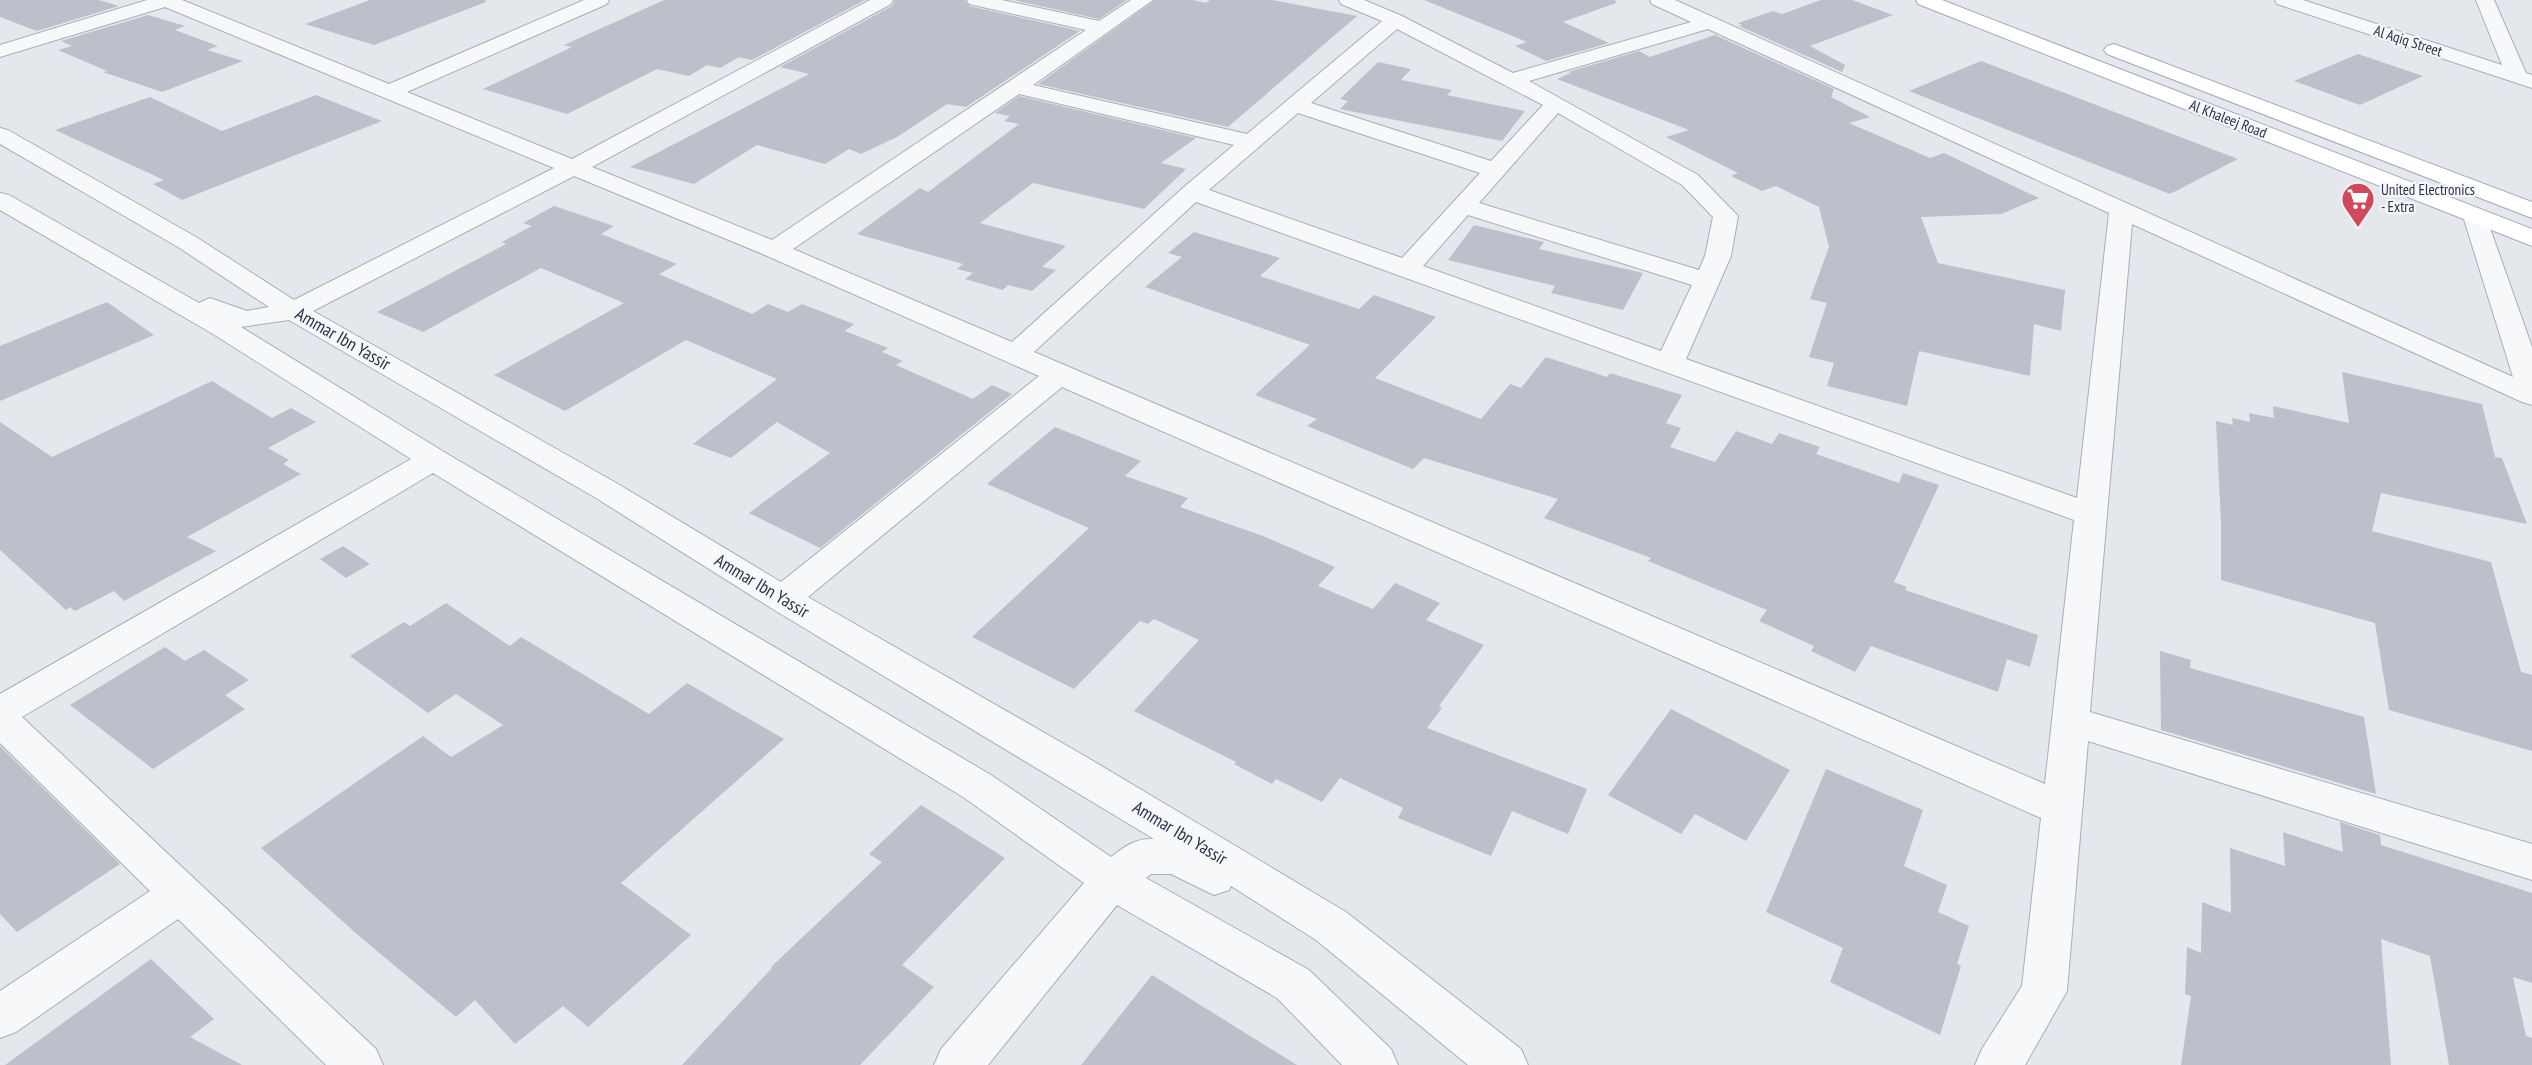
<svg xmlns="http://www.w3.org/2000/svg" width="2532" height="1065" viewBox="0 0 2532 1065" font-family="'PT Sans Narrow',sans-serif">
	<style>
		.building { fill: #bbc0ca }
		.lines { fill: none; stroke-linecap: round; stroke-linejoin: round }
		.minor-casing { stroke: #a9aeb7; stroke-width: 2 }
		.major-casing { stroke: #a3abb8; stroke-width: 2 }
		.minor { fill: #f7f8fa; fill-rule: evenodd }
		.major { fill: #fff; fill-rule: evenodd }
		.labels { text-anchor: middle; stroke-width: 4.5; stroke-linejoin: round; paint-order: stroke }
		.far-street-label { font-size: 15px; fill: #2b3445; stroke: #f4f6f9 }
		.far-poi-label { font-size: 15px; fill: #2b3445; stroke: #f4f6f9; text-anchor: start }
		.street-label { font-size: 18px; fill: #2b3445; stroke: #f4f6f9 }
	</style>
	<rect width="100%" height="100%" fill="#e4e7ec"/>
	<path class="building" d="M0,0H99L119,6L37,31L0,17Z
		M370,0H485L486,2L374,45L305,24Z
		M664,0H865L752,60L739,57L720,68L707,65L689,76L657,69L567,114L483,89L572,47L564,45Z
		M895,0H965L969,6L1080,31L966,107L947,104L897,137L861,154L849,149L825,164L757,145L694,184L630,167L809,74L780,67L892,6Z
		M1013,0H1127L1099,19Z
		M1155,0H1193L1206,3L1210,0H1272L1357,16L1228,127L1038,84Z
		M1424,0H1615L1616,3L1563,22L1609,43L1546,61L1515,46L1527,42Z
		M1821,0H1852L1893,15L1810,46L1845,65L1842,72L1739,26L1742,25L1738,23L1773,11L1782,14Z
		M148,15L185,26L175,30L218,46L207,50L243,61L162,92L103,72L107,71L58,50L72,46L61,41Z
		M1715,35L1834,89L1831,97L1870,117L1849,123L1930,158L1944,153L2039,198L2001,214L1921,217L1938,263L2065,290L2061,331L2034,324L2030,376L1919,351L1907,406L1827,386L1834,363L1809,357L1827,303L1810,299L1829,247L1819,207L1776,186L1762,191L1731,176L1738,173L1666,137L1689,130L1557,79L1571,73L1568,72L1639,51L1650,57Z
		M2358,54L2423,76L2360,105L2294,81Z
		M1981,61L2238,159L2170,194L1909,91Z
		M1378,62L1411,69L1401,80L1452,90L1447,95L1525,111L1502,141L1340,109L1348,101L1340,99Z
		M316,95L382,121L182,200L153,184L164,180L55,130L150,97L222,131Z
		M1019,96L1196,138L1161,163L1186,169L1144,209L1033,183L980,223L1066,246L1042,267L1056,270L1032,291L1008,285L1003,290L965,279L973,273L957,269L963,264L857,234L920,188L928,192L1019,124L1004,121L1010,116L995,113Z
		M554,206L614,226L601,234L677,264L659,274L752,314L768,304L788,312L802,304L854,324L845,331L888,348L882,352L903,361L896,365L973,399L992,385L1012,394L820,548L749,513L830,453L777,422L731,458L693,444L777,379L686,340L565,411L494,375L624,303L541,268L423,332L377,312L506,244L502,242L532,226L523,223Z
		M1474,225L1544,242L1539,249L1643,273L1623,310L1551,293L1555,286L1448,260Z
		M1194,232L1280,258L1260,276L1359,309L1374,295L1436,317L1375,378L1481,419L1510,384L1521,388L1546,357L1607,377L1610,373L1682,395L1666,423L1681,428L1670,447L1715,462L1736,431L1772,444L1779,433L1820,447L1816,454L1899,483L1903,473L1939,485L1894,582L1907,587L1905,590L2038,635L2030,667L2007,659L1998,692L1871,646L1855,672L1811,651L1814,646L1759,621L1767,610L1648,561L1651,558L1544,518L1558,499L1424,458L1413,469L1307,426L1317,419L1255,395L1310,345L1145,287L1182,257L1168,253Z
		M107,302L154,335L0,401V346Z
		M2342,372L2482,404L2495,457L2502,458L2527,524L2381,493L2372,531L2491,562L2521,672L2532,675V751L2389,710L2375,623L2221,580V522L2216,421L2233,425L2232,418L2250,422L2249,413L2274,418L2273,406L2349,423Z
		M212,381L272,418L291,408L316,422L268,448L289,460L283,464L301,474L187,537L216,551L124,601L114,591L75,611L70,607L66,610L0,550V422L52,457Z
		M1055,427L1141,461L1125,476L1188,498L1180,507L1263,536L1335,567L1318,586L1373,609L1395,583L1440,603L1426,620L1484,645L1439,706L1442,708L1427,728L1587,789L1568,834L1512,811L1491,856L1398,818L1403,808L1340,778L1322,802L1276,779L1272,784L1234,764L1236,762L1134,711L1199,640L1154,619L1148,624L1140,621L1074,689L972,637L1089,528L987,484Z
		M343,546L370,564L346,578L320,559Z
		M446,603L510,646L521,637L649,714L687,683L784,739L621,883L691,935L588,1027L563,1006L515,1044L475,1000L456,1017L359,936L261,848L423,736L451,757L503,725L456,694L428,713L350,656L404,622L410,626Z
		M165,647L185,661L204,650L249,680L225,695L245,709L153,769L70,705Z
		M2160,651L2191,660L2190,668L2364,717L2376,794L2161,730Z
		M1671,709L1790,770L1746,841L1695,814L1681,834L1608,795Z
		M0,746L120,864L17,932L0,914Z
		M1826,769L1923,810L1904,866L1947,885L1938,912L1969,926L1957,964L1961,966L1940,1035L1830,982L1843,948L1766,912Z
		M921,805L1005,858L902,965L934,987L860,1065H682L772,968L771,967L882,862L869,854Z
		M2340,822L2380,835L2381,845L2532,893V983L2513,977L2526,1036L2532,1038V1065H2449L2430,956L2381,939L2391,1065H2181L2191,996L2185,994L2187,947L2201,953L2202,902L2231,913L2230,848L2285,866L2283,832L2343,852Z
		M151,959L214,1019L190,1037L242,1065H5Z
		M1152,975L1297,1065H1081Z"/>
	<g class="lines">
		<defs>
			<path id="minor" d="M147,0H182L389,84L584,0H609L607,4L407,92L572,159L870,0H893L891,4L592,167L772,240L1086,30L969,4L967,0H1002L1099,21L1131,0H1153L1033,85L1247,134L1382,21L1341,4L1339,0H1364L1402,16L1513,73L1691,22L1652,4L1650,0H1675L2513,377L2463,216L2466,211L2475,209L2484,211L2532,347V405L2522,402L2132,224L2090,712L2532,844V880L2088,741L2067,991L2025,1065H1975L1982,1049L2022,986L2041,818L1062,387L808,597L1083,755L1346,912L1521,1049L1528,1065H1468L1316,940L1231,886L1229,890L1214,895L1171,874H1151L1146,878L1309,970L1391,1049L1398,1065H1342L1277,998L1117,905L988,1065H934L941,1049L1084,883L963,797L433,473L22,717L376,1049L383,1065H326L178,919L16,1032L0,1038V991L150,891L0,743V694L411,459L213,334L0,210V193L9,195L199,303L210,298L247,311L269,307L178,247L0,144V128L8,130L196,237L294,300L554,168L165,7L0,57V45ZM1397,29L1543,105L1491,161L1311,103ZM1708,29L2109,213L2077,498L1686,359L1731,256L1738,216L1698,175L1529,81ZM1019,94L1234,145L1184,187L1012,342L793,249ZM1298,113L1480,173L1402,258L1209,190ZM1558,113L1682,185L1713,217L1705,256L1699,270L1479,203ZM574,176L765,255L1039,376L781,582L618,484L313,311ZM1196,202L2074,520L2045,784L1034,352ZM1468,215L1692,285L1661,351L1423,266ZM289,320L596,498L771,608L1154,839C1136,838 1125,846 1111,857L991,775L444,452L241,327Z
				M2275,0H2303L2502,65L2476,0H2494L2526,73L2532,75V88L2277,4Z"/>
			<path id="major" d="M1916,0H1942L2532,229V246L1918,4Z
				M2114,44L2532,202V218L2107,54L2104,50L2107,46Z"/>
		</defs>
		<use href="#minor" class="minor-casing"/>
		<use href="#major" class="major-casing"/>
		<use href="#minor" class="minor"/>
		<use href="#major" class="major"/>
	</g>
	<defs>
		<symbol id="supermarket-pin" viewBox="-11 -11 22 30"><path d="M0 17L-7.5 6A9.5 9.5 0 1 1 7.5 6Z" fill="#d1495b" stroke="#f4f6f9"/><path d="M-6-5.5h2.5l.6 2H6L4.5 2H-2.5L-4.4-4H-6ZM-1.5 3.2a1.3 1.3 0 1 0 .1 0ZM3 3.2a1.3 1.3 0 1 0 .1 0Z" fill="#fff"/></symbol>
	</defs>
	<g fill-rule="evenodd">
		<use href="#supermarket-pin" x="2339" y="180" width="38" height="52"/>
	</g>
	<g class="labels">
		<g class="far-street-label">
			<text transform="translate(2408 41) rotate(18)" y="5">Al Aqiq Street</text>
			<text transform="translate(2228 119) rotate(21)" y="5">Al Khaleej Road</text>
		</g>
		<g class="far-poi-label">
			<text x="2381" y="195">United Electronics<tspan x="2381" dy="17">- Extra</tspan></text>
		</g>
		<g class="street-label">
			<text transform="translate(343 339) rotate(30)" y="6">Ammar Ibn Yassir</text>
			<text transform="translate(762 586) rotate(31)" y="6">Ammar Ibn Yassir</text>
			<text transform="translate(1180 833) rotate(31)" y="6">Ammar Ibn Yassir</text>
		</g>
	</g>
</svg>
